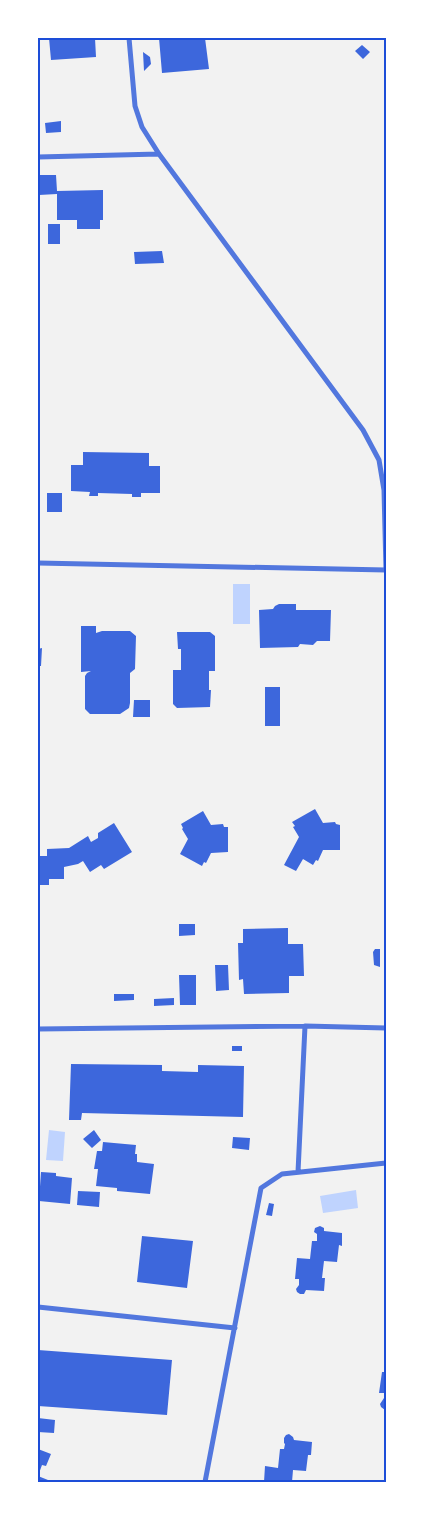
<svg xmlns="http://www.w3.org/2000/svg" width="424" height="1520" viewBox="0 0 424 1520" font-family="'DejaVu Sans',sans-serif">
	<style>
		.water { fill: #bfd3fe }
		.building { fill: #3d67dc }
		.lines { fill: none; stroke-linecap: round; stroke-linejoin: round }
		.minor { stroke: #5277de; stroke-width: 5 }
		.neatline { fill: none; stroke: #1d4ed8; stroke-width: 2 }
	</style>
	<rect width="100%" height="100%" fill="#f2f2f2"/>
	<path class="water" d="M233,584H250V624H233Z
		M49,1130L65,1132L63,1161L46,1160Z
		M356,1190L358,1208L323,1213L320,1196Z"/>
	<path class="building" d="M49,38H95L96,57L51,60Z
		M159,38H205L209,69L162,73Z
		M362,45L370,52L363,59L355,51Z
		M143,52L150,57L151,64L144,71Z
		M61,121V132L46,133L45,123Z
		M39,175H56L57,191L103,190V220H100V229H77V220H57V194L39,195Z
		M48,224H60V244H48Z
		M162,251L164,263L135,264L134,252Z
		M83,452L149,453V466H160V493H141V497H132V494L98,493V496H89L90,492L71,491V465H83Z
		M47,493H62V512H47Z
		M279,604H296V610H331L330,641H317L313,645L300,644L298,647L260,648L259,610L273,609L275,606Z
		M81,626H96V633L102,631H130L136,636L135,669L130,673V703L129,708L120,714H90L85,709V676L87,673L91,671L81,672Z
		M177,632H210L215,636V671H209V690H211L210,707L177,708L173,704V670H181V649H178Z
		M42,648L41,666H38V649Z
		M265,687H280V726H265Z
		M134,700H150V717H133Z
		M315,809L323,823L335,822L336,824L340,825V850H323L318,861L316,860L313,865L303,859L296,871L284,865L299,837L293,827L295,826L292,822Z
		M203,811L211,825L223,824L224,827H228V852L211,853L206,863L204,862L202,866L180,854L188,839L182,829L183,828L181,824Z
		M114,823L132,852L104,869L101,865L90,872L83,861L78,864L64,867V879H49V885H38V856H47V849L69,848L88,836L91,842L98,838V833Z
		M179,924H195V935L179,936Z
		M288,928V944H303L304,976H289V993L244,994L243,979L239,980L238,943H243V929Z
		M375,949H380V967L374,965L373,952Z
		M215,965H228L229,990L216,991Z
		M179,975H196V1005H180Z
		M114,994H134V1000L114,1001Z
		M174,998V1005L154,1006V999Z
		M232,1046H242V1051H232Z
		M71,1064L162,1065V1071L198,1072V1065L244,1066L243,1117L82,1113L81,1120H69Z
		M94,1130L101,1140L92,1148L83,1139Z
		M233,1137L250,1138L249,1150L232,1148Z
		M103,1142L136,1145L135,1154H137V1162L154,1164L150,1194L117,1191V1188L96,1186L98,1169H94L97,1151H102Z
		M41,1172L56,1173V1176L72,1178L70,1204L39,1201Z
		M78,1191L100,1192L99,1207L77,1205Z
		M269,1203L274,1204L272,1216L266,1215Z
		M320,1226L324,1228V1231L342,1233V1246L339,1245L337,1262L324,1261L322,1278H325L324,1291L306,1290L304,1294H300L297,1292L296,1289L299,1285V1279H295L297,1258L310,1259L312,1241H317V1234L314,1232L315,1228Z
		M142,1236L193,1241L187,1288L137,1282Z
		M38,1350L172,1360L167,1415L38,1406Z
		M382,1372H386V1409L385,1410L381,1407L380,1404L384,1398V1393H379Z
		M38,1418L55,1420L54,1433L38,1432Z
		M289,1434L293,1437L294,1440L312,1442L311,1455H308L306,1471L293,1470L292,1482H264L265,1466L278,1468L280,1449H284L285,1444L284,1443V1438L286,1435Z
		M38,1449L51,1454L46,1466L42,1465L38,1476Z
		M38,1476L53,1482H38Z"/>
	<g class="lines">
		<path class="minor" d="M38,157L159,154
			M38,563L386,570L384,490L379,460L363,430L159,154L142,127L135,106L129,38
			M38,1029L305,1026
			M298,1172L305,1026L386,1028
			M38,1307L235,1328
			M205,1482L261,1188L282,1174L386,1163"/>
	</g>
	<rect width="424" height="1520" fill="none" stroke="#ffffff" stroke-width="78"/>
	<rect x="39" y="39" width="346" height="1442" class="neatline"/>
</svg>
